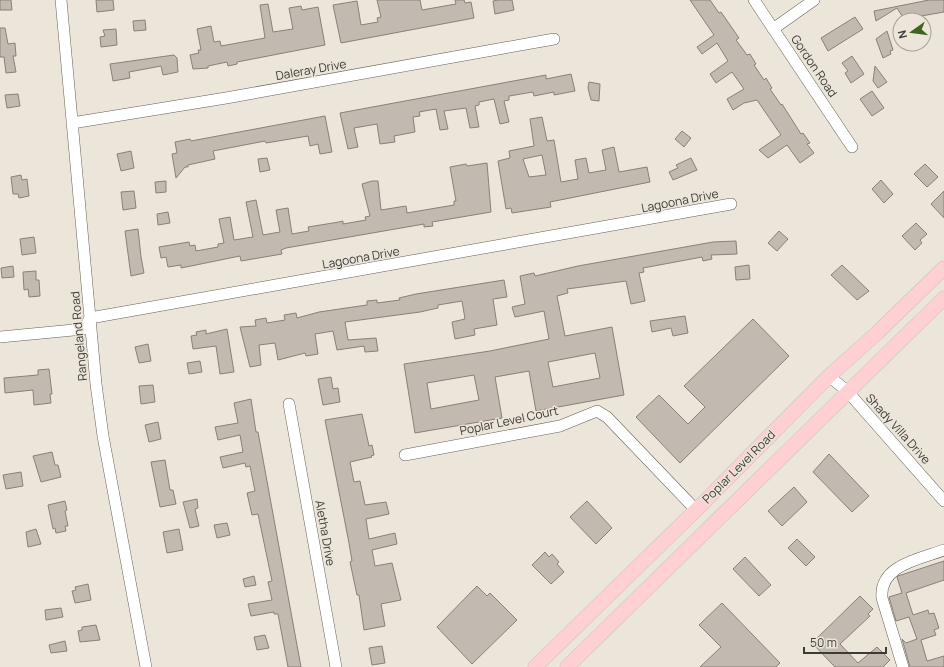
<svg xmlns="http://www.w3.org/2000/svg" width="944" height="667" viewBox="0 0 944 667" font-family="Manrope,sans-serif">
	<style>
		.building { fill: #c2b9b0; stroke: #898178; fill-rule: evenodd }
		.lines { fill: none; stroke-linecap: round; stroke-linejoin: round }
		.minor-casing { stroke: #666157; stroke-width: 12 }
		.major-casing { stroke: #c5c4c3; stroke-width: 15 }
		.minor { stroke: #fff; stroke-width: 11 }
		.major { stroke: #fecfd3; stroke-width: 14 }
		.labels { text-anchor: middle; stroke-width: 3; stroke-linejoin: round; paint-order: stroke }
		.street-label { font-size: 12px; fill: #3e3b37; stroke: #ebe5da }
	</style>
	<rect width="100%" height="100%" fill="#ebe5da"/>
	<path class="building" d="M0,0H11L12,10H0Z
		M96,0H113L114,10L97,12Z
		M377,0H420L422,10L456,4L455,0H464L465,3L471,2L474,18L341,43L333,5L357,1L361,25L378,22L377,18L381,17Z
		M498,0H512L514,10L495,14L493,1Z
		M690,0H710L719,13L721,12L739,38L736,40L747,55L750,54L756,64L754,65L764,80L766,78L772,88L770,89L781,105L782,104L801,134L803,133L810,143L807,144L814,153L800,163L787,145L768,158L759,150L781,135L757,100L744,103L733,110L727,99L744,89L732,72L716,83L710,74L728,61L717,43L702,54L697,47L714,35Z
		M929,0H944V12L904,19L897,8L876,21L874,11Z
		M268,4L273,32L293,29L289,8L301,6L302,10L318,7L325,45L237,62V64L228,66L227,62L208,66V68L193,69L190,55L199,53L198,50H201L197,29L211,26L214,42L220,41L221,46L265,38L260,5Z
		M855,17L863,29L828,51L821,38Z
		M145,20L146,30L134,31L133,21Z
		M0,28H5L8,44L15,43L16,56H13L16,72L6,73L4,57H0Z
		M116,29L117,45L101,47L100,37L105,36L103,30Z
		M887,31L893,50L890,51L891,54L883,58L876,39Z
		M174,55L177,58L178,72L163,75L161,66L129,72L130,78L113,81L110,64Z
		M852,56L864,74L851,83L845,73L848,71L842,63Z
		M875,66L887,82L878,88L873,81Z
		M571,74L575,91L554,95V92L534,96L533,92L509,96V100L504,101L509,122L500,124L494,99L479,102V105L475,106L479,127L470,128L466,108L444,111L448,129L440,130L436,109L419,112L420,116L413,117L415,132L394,136L395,142L380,144L377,124L354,128L358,147L348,149L340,113L546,75V79Z
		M589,82L600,84L599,101L591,100L588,88Z
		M872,91L884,108L872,116L860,99Z
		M18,94L20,106L7,108L5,95Z
		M325,116L332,152L320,154L318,144L310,146L308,136L266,143L265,141L213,151L215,159L188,165V167H185L176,178L172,154L177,153L175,142L190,139L191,141Z
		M542,117L547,141L554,140L561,182L578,179L575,160L586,158L589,173L606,170L602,150L614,147L619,172L647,167L650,182L550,202L551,207L512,213L511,208L506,209L498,161L510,158L509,151L534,146L530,119ZM542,155L546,175L529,177L523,159Z
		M682,131L691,138L684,147L675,139Z
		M131,151L134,168L121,171L117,154Z
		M267,158L270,170L260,172L258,159Z
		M691,158L697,170L673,180L669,172L678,168L676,165Z
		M487,163L491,212L432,222L433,226L424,227V224L286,248L281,250L282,254L241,261L240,256L181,268V265L168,267L166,257L161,258L159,247L189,242L190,246L195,245L196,251L218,247V244L224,243L219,219L230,217L234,240L253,237L246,202L256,200L263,235L280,232L276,210L288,208L292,234L309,231L308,227L339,222L343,221V224L366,220L365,217L370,216L362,184L372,181H378L381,210L406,206L407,213L454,205V201H456L450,167L466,164L467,166Z
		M925,164L938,177L927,187L914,174Z
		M21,175L22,180L27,179L29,196L19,198L18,194H13L11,177Z
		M881,180L893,194L884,203L872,189Z
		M166,181V192L156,193L155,182Z
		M134,191L136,208L123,210L121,192Z
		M944,191V218L931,204Z
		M168,212L170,223L158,225L157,214Z
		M916,223L927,234L920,240L922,243L915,250L902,236Z
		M138,229L141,257L144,273L131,276L125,231Z
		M779,231L788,239L777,251L768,243Z
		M34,237L36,253L22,255L20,239Z
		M736,241L737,254L711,255L712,259L703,261L702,257L643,268L644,272L639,273L645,301L631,304L626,281L567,289L568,293L557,296L565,336L612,327L624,395L536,411L529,371L495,377L502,418L415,433L404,364L490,351L549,339L544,311L515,317L512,307L525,304L520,276L534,273L535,276L578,266L713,242ZM595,353L600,378L553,387L548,362ZM474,375L479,400L431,409L427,383Z
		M749,265L750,279L736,280L735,267Z
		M842,265L869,291L857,300L831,275Z
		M13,266L14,277L2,278L1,268Z
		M36,271V280H39L40,296L29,297L28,289L24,290L23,272Z
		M504,280L507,297L493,299L497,325L474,329L475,335L455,339L452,322L465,319L462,301L438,305V308L420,312L345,322L348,340L376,338L378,351L365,352L364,346L337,350L333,331L315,334L318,354L306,356L305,353L278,360L275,343L259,345L261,365L250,367L240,327L256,326L255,320L266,318L267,323L285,320L284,315L296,313L297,318L319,312L367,305V301L377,300V303L400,300L399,298L416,294Z
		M685,316L688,333L673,336L671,328L652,332L650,321Z
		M753,319L789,356L680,463L636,417L659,395L688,424L705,407L684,386Z
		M227,329L234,372L220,374L216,346L193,349L191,336L197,335L196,332L206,330V334Z
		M148,344L151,361L139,363L135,347Z
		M200,361L202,372L189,374L187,363Z
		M49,369L52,394H50L51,403L34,405L33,390L5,393L4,378L38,375V370Z
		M331,377L333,389L338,388L340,402L323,405L318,379Z
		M153,385L155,402L141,404L139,386Z
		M251,399L256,432H258L301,667H288L278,614H274V612L251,616L248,604L272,600L268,582L272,581L258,514L252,515L247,493L255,491L250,466L246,467L245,463L223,468L220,457L243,452L240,435L218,440L215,427L238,423L234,403Z
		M362,414L369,446L372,445L374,455L371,456L372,457L350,462L354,482L360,481L365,505L386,502L389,514L366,519L369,539L395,533L397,544L372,550L375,566L392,563L401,600L381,604L385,626L364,630L359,595H357L350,562L352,561L349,543L325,420Z
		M158,422L161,439L149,442L145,425Z
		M52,452L55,465H58L61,477L41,482L33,456Z
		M829,454L869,496L852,512L813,472Z
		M165,460L170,490H173L176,504L160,507L151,462Z
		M21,472L23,486L6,489L3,475Z
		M794,487L807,502L782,526L768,511Z
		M197,499L198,508L195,509L199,526L190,528L183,502Z
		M65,501L67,510L65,511L68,526H65L66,531L56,533L55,528L53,529L48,505Z
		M587,501L612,528L596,544L570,517Z
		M227,523L230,535L217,538L214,525Z
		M36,529L41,544L28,547L26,532Z
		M179,529L183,550L167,553L163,532Z
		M797,539L815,557L806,566L788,548Z
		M545,552L549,557L552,554L559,562L557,564L564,572L551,584L532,565Z
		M745,557L771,585L759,596L733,569Z
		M944,561V580L906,593L913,615L928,610L929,614L934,613L939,628L934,630L936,635L921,640L927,661L944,656V667H910L902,639L906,643L917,639L909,617L896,621L889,597L902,593L897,577L898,576Z
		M254,576L256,585L245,587L243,579Z
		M88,584L91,600L75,603L72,591L76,590L75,587Z
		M477,586L487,596L490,593L517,620L472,664L437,627Z
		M860,596L873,609L868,614L870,616L840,644L858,663L877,647L890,660L883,667H835L812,643Z
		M722,603L780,663L776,667H700L721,647L699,625Z
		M61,608L63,617L46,620L45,610Z
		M96,625L100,640L80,642L78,631L82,630V627Z
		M265,635L269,648L257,650L254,637Z
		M65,641L67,651L51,653L49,645Z
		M382,646L385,663L372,665L369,648Z"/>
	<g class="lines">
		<defs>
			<path id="minor" d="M61,0L96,384L103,436L146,667
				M754,0L852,147
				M773,29L814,0
				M72,123L226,98L554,39
				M0,337L84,329L90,318L731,204
				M829,376L848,392L944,501
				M289,404L336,667
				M405,455L560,426L597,411L607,417L696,510
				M903,667L882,598C879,565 920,559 944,550"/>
			<path id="major" d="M535,667L696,510L829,376L877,333L944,268
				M567,667L944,298"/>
		</defs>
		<use href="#minor" class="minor-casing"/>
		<use href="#major" class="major-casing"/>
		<use href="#minor" class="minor"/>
		<use href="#major" class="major"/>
	</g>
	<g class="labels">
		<g class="street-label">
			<text transform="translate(814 66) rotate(56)" y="4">Gordon Road</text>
			<text transform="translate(311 70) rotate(-10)" y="4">Daleray Drive</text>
			<text transform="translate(680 201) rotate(-11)" y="4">Lagoona Drive</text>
			<text transform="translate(361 258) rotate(-10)" y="4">Lagoona Drive</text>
			<text transform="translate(79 336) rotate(-95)" y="4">Rangeland Road</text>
			<text transform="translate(509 421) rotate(-12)" y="4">Poplar Level Court</text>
			<text transform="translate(898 429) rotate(48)" y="4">Shady Villa Drive</text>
			<text transform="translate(739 467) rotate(-45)" y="4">Poplar Level Road</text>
			<text transform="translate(325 533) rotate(80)" y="4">Aletha Drive</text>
		</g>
	</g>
	<g transform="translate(912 32) rotate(256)"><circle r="19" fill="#ebe5da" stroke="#a6a199"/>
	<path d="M0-3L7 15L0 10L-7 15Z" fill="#40641d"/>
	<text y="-6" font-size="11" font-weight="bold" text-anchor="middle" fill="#3e3b37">N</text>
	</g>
	<path d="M804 647v6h82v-6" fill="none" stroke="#3e3b37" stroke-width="2"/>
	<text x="810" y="647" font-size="12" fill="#3e3b37" stroke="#ebe5da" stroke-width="3" paint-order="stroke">50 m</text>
</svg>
